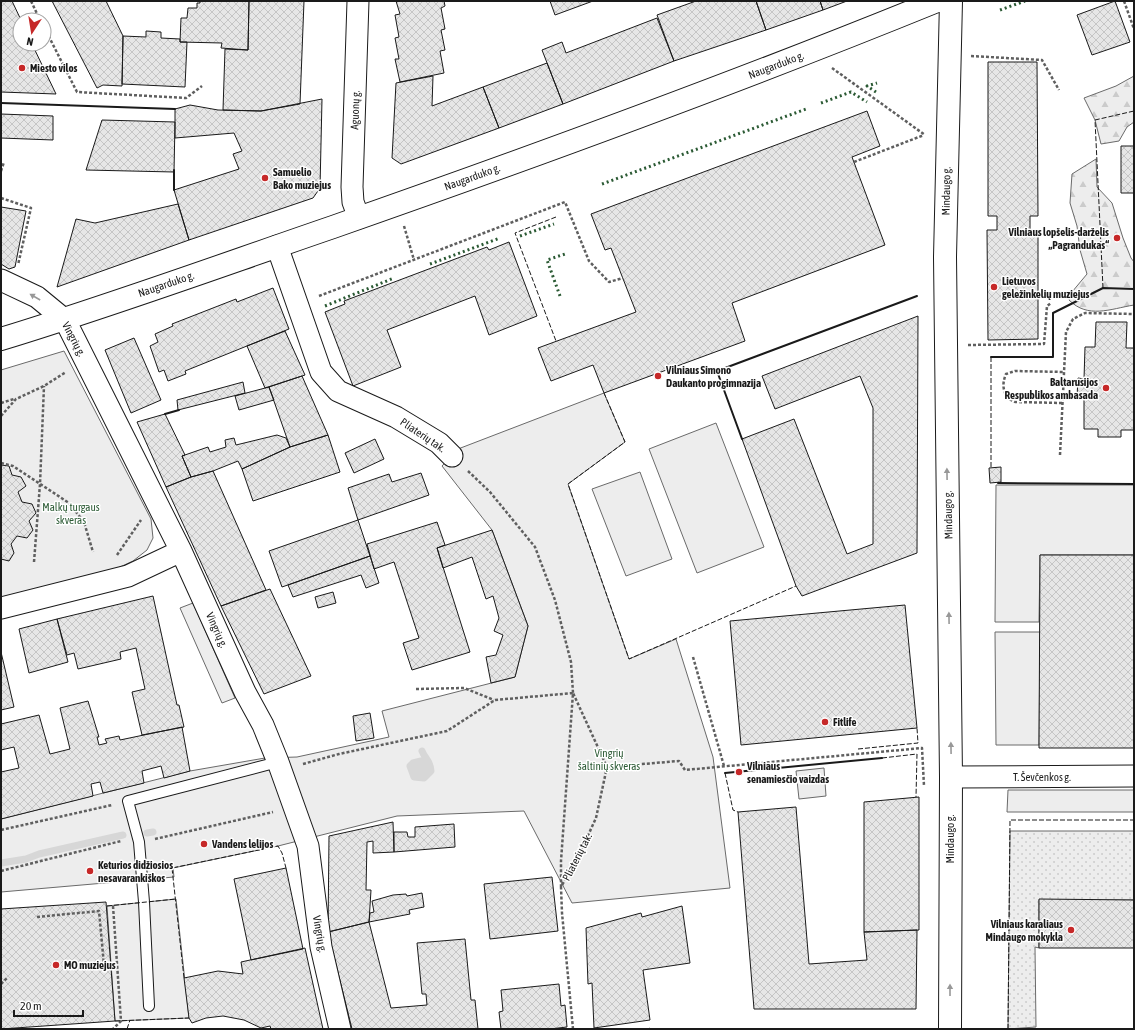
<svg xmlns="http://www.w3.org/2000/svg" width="1135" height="1030" viewBox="0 0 1135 1030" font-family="'Asap Condensed',sans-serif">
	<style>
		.grass { fill: url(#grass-dots); stroke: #6a6a6a }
		.forest { fill: url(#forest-firs); stroke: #6a6a6a }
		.built { fill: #ededed; stroke: #6a6a6a }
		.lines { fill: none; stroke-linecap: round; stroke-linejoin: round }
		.stream { stroke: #d7d7d7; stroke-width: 7 }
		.building { fill: url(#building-cross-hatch); stroke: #1a1a1a }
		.lane-casing { stroke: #1a1a1a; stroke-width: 12 }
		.street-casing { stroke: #1a1a1a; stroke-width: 23 }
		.secondary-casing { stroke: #1a1a1a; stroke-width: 24 }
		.path { stroke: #5f5f5f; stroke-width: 2.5; stroke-dasharray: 3 2; stroke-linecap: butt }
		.lane { stroke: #fff; stroke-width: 10 }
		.street { stroke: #fff; stroke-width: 21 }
		.secondary { stroke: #fff; stroke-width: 22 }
		.hedge { stroke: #2b5a34; stroke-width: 3; stroke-dasharray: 2 3; stroke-linecap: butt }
		.fence { stroke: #1a1a1a; stroke-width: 1; stroke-dasharray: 5 2; stroke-linecap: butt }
		.wall { stroke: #1a1a1a; stroke-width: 2 }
		.oneway { fill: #989898 }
		.poi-dot { fill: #c62828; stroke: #fff; stroke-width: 1.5 }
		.labels { text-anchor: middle; stroke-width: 3; stroke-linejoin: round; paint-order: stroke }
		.street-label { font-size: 11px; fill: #1a1a1a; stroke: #fff }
		.poi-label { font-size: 11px; font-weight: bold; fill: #1a1a1a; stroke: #fff; text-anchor: start }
		.park-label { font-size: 11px; fill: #2b5a34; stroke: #fff }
	</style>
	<defs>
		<pattern id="grass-dots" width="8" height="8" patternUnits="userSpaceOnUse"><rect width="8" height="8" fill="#ededed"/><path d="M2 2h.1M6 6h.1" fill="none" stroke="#cbcbcb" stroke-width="1.8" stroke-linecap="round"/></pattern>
		<pattern id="forest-firs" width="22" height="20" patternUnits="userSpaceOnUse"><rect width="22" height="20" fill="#ededed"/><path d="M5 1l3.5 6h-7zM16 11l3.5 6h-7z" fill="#cbcbcb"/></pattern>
		<pattern id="building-cross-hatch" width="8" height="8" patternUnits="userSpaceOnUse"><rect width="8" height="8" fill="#e6e6e6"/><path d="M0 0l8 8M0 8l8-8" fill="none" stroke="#c5c5c5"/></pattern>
	</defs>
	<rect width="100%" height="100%" fill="#fff"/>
	<path class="grass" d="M1010,831H1134V900H1039V948L1035,947L1036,1027L1008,1029Z"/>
	<path class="forest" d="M1134,76V122L1127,127L1119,141L1101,144L1095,120L1084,98L1116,86Z
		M1096,159L1097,187L1112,203L1123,238L1131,258L1134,262V305C1110,309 1088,319 1069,300L1072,292L1087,274L1080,250L1077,226L1070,203L1072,174Z"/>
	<path class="built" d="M64,351L151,519L153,538L147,550L133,561L94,579L1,600V370Z
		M604,393L625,442L568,484L629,659L676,639L713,757L730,888L572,903L524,811L397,816L278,846L173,868L174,877L1,892V819L190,771L265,758L297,757L389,737L382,711L515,677L528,626L492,530L442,466L458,449Z
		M716,423L764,547L697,573L649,449Z
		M640,472L672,559L626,576L592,489Z
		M996,485H1134V555H1040L1039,622H995Z
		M193,603L235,698L222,703L180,608Z
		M995,632H1040L1039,745H996Z
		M824,768L826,796L799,799L796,771Z
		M1008,790H1134V812H1007Z
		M176,899L189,1018L115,1021L107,906Z"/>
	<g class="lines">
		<path class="stream" d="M420,767H416L418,772L424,771L425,765L421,761L413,763L410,766L414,777L424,778L431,771C430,759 425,759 422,751
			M147,833L153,832
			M1,863L26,859L39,854L123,835"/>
	</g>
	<path class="building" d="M1,1H12L21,20L20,44H32L56,94L1,92Z
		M52,1H106L123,36L122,86L103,85L97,88Z
		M200,1H249L248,50L221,48L222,43L180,42L181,18H187L188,8H197V3H200Z
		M249,1H304L300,104L261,111L223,110L225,49L248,50Z
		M396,1H444L445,6L441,8L445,29L441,30L445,50L440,51L444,73L400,82L395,59H399L395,38L399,37L395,15L400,14Z
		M550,1H593L555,15Z
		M696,1H756L766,30L674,61L657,15Z
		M756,1H820L823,10L766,30Z
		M820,1H847L823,10Z
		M1115,1L1130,42L1092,55L1077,15Z
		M657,18L674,61L563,104L542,50L562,42L566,53Z
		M146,31L161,32V38L180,39V42H187L185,87L122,84L123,36L146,37Z
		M988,62H1037L1038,216H1030V230H1038V339L988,340L987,230H997V216H988Z
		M547,63L563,104L499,128L483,87Z
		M433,76L432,106L483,87L499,128L401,164L392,158L396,83Z
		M322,99L320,188L313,198L189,240L174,190L239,169L233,154L242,151L234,133L175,138V109L190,105L218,110L261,111Z
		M867,111L880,146L852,157L885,245L732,303L745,341L604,393L593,365L551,381L538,348L636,312L611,248L605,250L591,214Z
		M1,114L53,116V140L1,138Z
		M102,120L175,122L174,172L86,170Z
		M1121,146H1134V193H1121Z
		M178,204L189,240L57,287L76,219L95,223Z
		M1,207L26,211L15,267L9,269L1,264Z
		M509,242L537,316L489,335L475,296L387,330L401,367L353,386L325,312L345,304L344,301L487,247L489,250Z
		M273,288L289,329L185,371L186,374L168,381L164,370L159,372L150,346L158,342L155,334L173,326L172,324L236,299L237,302Z
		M918,316L917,553L802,596L796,586L742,439L794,419L847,554L873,544V408L860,376L775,409L762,376Z
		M1096,322H1127L1126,348H1134V430H1121V437H1098V429H1084V397H1077L1078,378L1084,379L1085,347H1095Z
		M285,331L305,375L265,388L247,346Z
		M134,338L161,400L131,413L105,350Z
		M302,376L328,435L290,447L269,387Z
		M243,382L245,393L178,410L177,400Z
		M269,387L274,400L239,410L235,396Z
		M165,414L185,455L182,456L191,477L166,487L137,422Z
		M277,435L286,438L290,447L242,469L238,461L213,471L191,477L182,456L208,447L210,452L226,447L225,440L234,438L236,445Z
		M328,435L340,472L253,501L242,469L290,447Z
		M375,439L384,459L354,473L345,453Z
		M1,465L9,466L12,475L21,477L26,486L18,492L22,502L32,504L36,513L29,521L33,530L27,538L17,536L11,544L14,553L9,561L1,559Z
		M1001,467V482L990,483L989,468Z
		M213,471L266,590L221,606L166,487L191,477Z
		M421,473L429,495L358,520L348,488L389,474L392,482Z
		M358,520L370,556L282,587L269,551Z
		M437,522L445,545L437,548L470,652L412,670L403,643L419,638L394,562L374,569L367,544Z
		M492,530L528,626L515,677L491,683L486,657L496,655L503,635L494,631L499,618L493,596L486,599L472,557L443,568L437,548Z
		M1040,555H1134V748H1039Z
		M370,556L379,583L366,588L361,575L293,597L288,585Z
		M270,589L311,676L264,694L221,606Z
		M333,592L336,603L318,608L315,597Z
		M153,596L177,705H179L184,727L142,735L132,692L145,689L136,648L120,652L121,659L78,669L74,653L67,655L57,619Z
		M905,605L917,728L741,745L730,621Z
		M57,619L68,662L29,673L19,629Z
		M1,652L14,707L1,710Z
		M88,701L99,737H97L99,745L107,743L105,739L119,736L120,740L182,727L190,771L164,778L161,766L142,771L144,783L103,793L100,782L91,784L93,796L1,819V772L19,768L14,747L1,750V724L39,715L50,754L70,749L60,708Z
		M370,713L374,738L356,741L353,716Z
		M919,797V930L864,932V802Z
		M796,807L809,964L867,960L864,932L917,930L916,1009H754L738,812Z
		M393,822L394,852L373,853V841L367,842L366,890H371L369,922L328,932L329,836Z
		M454,824L455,847L394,852V832H407L408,837H415V827Z
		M286,868L303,949L251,960L234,879Z
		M552,877L558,931L490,939L484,884Z
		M422,893L424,907L409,910L410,914L369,922L370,913L374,912L372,901L393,895L406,894L407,896Z
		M1039,899L1134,900V948H1039Z
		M106,902L115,1021L1,1029V909Z
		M682,906L690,963L643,970L650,1020L594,1028L592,983L588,984L586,928L641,913L642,917Z
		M369,922L391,1008L427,1005L426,994H422L417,943L465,939L471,1000H475L478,1029H352L328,932Z
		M305,948L323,1029H271L270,1026L261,1028L244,1020L223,1016L206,1018L192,1023L189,1018L184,978L218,971L243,974L241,962Z
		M559,984L561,1006L565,1005L567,1027L550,1029H501L499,1012L503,1011L501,990Z"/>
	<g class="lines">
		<defs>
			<path id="lane" d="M149,1006L144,902L139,842L128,801L278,762"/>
			<path id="street" d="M358,1L352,187L353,202L359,218
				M277,246L321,372L338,391L396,417L439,443L452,456
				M1,280L37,297L65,320L181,551L245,692L263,725L278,762L308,846L321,947L340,1029
				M1,608L128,576L181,551
				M951,777L1134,776"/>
			<path id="secondary" d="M1,339C113,305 222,265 333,227C536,156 738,82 937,1
				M950,1029L951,777L945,257L951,1"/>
		</defs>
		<use href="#lane" class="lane-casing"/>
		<use href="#street" class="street-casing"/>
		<use href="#secondary" class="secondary-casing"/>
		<path class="path" d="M31,1L40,20
			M1124,1L1134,29
			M44,27L77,92L186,98L202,86
			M971,56L1042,60L1059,90
			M832,68L925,135
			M854,162L924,135
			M1,171L4,162
			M1,198L31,208L18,265
			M404,226L414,260
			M319,296L565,202L589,261L609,282L623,278
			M968,345L1044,344L1047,306L1051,303
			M1,403L14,399
			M1062,403L1015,402L1007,398C1003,389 1002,384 1006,374L1015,371L1064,372
			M1,416L16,399L44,386L66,372
			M1060,455L1066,332L1073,319L1085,313L1134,314
			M1,463L13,466L69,503L84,522L93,552
			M468,471L490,492L535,547L555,600L571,662L573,693L561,861V887
			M117,555L141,520
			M34,562L40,484L44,386
			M693,657L724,766
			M416,689L464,688L494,700
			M303,764L339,754L447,731L495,700L573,693
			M607,767L679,761L685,770L922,748L924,786
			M1,830L112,805
			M155,839L273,812
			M1,871L121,841
			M113,906L121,1021L113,1029
			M37,917L99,911L104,965L71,969
			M1,984L8,977
			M573,1029L562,913L561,887L580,853L596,818L607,767L573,693
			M649,1029H650"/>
		<use href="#lane" class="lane"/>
		<use href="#street" class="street"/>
		<use href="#secondary" class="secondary"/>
		<path class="hedge" d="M1000,10L1025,1
			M876,92L867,86L877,83
			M821,103L851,92L867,102
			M602,184L806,109
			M520,236L554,224
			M430,264L500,238
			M560,296L547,260L565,254
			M325,306L394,278"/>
		<path class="fence" d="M556,217L515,233L556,341
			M1103,288L1095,120L1134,111
			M991,357V467
			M604,393L625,442L568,484L629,659L796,586
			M858,749L918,743L917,728
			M882,758L917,754L916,797
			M725,773L733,810L738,812
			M107,906L176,899
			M184,978L172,868L278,846L282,853L286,868
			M115,1021L189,1018
			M127,1029L130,1020
			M1008,1029L1010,820H1134"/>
		<path class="wall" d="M1,103L175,109
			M174,190V170
			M991,357H1053V313L1103,288L1134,289
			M165,414L179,410
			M742,439L717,371L917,296
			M998,483L1134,484
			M725,773L882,758"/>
	</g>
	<defs><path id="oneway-solid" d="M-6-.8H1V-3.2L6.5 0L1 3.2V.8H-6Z"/></defs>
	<g class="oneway">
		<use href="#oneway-solid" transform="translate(35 297) rotate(-150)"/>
		<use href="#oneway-solid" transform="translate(947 474) rotate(-91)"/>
		<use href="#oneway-solid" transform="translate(949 618) rotate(-91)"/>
		<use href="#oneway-solid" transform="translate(951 748) rotate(-91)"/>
		<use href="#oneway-solid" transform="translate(950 990) rotate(-90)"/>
	</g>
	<g class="poi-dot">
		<circle cx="22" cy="68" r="4"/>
		<circle cx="265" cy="178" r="4"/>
		<circle cx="1117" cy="238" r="4"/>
		<circle cx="994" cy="287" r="4"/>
		<circle cx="658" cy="376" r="4"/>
		<circle cx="1106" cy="388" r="4"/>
		<circle cx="825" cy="722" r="4"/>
		<circle cx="739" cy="772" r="4"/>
		<circle cx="204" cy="844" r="4"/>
		<circle cx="90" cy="871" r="4"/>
		<circle cx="1071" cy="930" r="4"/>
		<circle cx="56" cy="965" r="4"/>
	</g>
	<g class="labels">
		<g class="street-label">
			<text transform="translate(776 65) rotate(-21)" y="4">Naugarduko g.</text>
			<text transform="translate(355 110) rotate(-88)" y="4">Aguonų g.</text>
			<text transform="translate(472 177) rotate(-20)" y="4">Naugarduko g.</text>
			<text transform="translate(946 191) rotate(-89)" y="4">Mindaugo g.</text>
			<text transform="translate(166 284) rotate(-19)" y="4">Naugarduko g.</text>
			<text transform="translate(74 339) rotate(62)" y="4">Vingrių g.</text>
			<text transform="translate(423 435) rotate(34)" y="4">Pliaterių tak.</text>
			<text transform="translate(948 515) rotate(-91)" y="4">Mindaugo g.</text>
			<text transform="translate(217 630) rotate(66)" y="4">Vingrių g.</text>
			<text x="1042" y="781">T. Ševčenkos g.</text>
			<text transform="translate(950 839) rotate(-90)" y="4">Mindaugo g.</text>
			<text transform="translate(577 857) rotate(-63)" y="4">Pliaterių tak.</text>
			<text transform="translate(320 934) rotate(80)" y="4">Vingrių g.</text>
		</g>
		<g class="poi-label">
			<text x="30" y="72">Miesto vilos</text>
			<text x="273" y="176">Samuelio<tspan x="273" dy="13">Bako muziejus</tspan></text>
			<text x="1109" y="236" text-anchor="end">Vilniaus lopšelis-darželis<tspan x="1109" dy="13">„Pagrandukas“</tspan></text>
			<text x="1002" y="285">Lietuvos<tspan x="1002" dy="13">geležinkelių muziejus</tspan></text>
			<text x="666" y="374">Vilniaus Simono<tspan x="666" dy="13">Daukanto progimnazija</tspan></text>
			<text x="1098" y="386" text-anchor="end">Baltarusijos<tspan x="1098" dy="13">Respublikos ambasada</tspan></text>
			<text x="833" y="726">Fitlife</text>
			<text x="747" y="770">Vilniaus<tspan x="747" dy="13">senamiesčio vaizdas</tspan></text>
			<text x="212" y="848">Vandens lelijos</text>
			<text x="98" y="869">Keturios didžiosios<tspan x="98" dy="13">nesavarankiškos</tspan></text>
			<text x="1063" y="928" text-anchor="end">Vilniaus karaliaus<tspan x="1063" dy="13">Mindaugo mokykla</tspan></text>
			<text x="64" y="969">MO muziejus</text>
		</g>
		<g class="park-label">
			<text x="71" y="511">Malkų turgaus<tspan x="71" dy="13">skveras</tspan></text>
			<text x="609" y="757">Vingrių<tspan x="609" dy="13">šaltinių skveras</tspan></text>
		</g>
	</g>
	<rect width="1135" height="1030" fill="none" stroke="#1a1a1a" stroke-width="4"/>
	<g transform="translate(32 32) rotate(192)"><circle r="19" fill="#ffffff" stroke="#a3a3a3"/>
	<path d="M0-3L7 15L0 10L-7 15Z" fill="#c62828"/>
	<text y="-6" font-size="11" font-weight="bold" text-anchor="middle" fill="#1a1a1a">N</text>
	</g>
	<path d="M14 1010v6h69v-6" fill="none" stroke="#1a1a1a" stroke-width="2"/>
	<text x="20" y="1010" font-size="12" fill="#1a1a1a" stroke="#ffffff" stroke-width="3" paint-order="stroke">20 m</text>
</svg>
